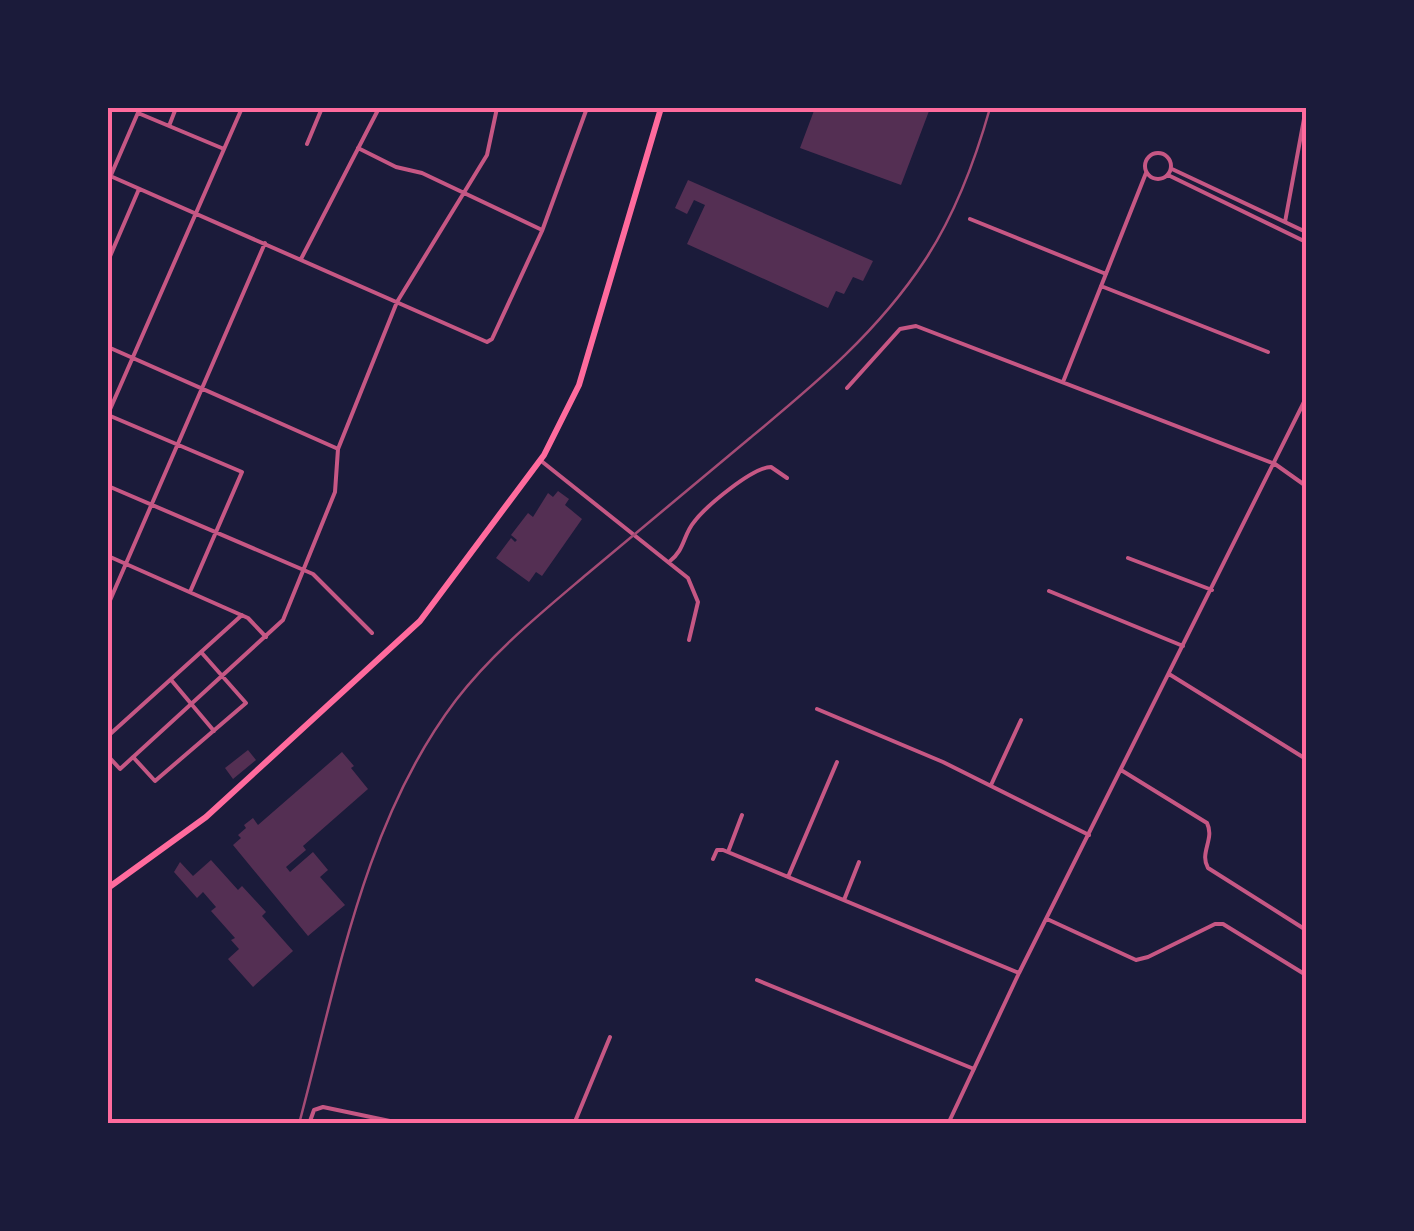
<svg xmlns="http://www.w3.org/2000/svg" width="1414" height="1231" viewBox="0 0 1414 1231" font-family="Quicksand,sans-serif">
	<style>
		.building { fill: #542f53 }
		.lines { fill: none; stroke-linecap: round; stroke-linejoin: round }
		.minor { stroke: #c65784; stroke-width: 4 }
		.primary { stroke: #ff6b9d; stroke-width: 6 }
		.rail { stroke: #a44b75; stroke-width: 2.5 }
		.neatline { fill: none; stroke: #ff6b9d; stroke-width: 4 }
	</style>
	<rect width="100%" height="100%" fill="#1b1b3a"/>
	<path class="building" d="M815,108H919L929,111L901,185L800,148Z
		M688,180L873,261L863,281L853,277L844,294L836,291L828,308L687,244L705,205L694,200L687,214L675,208Z
		M558,491L569,499L565,505L582,519L542,576L536,572L529,582L496,558L511,538L515,542L517,540L511,535L528,513L533,517L548,493L553,497Z
		M248,750L256,760L233,779L225,768Z
		M342,752L354,766L351,768L368,789L303,846L306,850L286,867L290,872L313,852L328,870L320,877L345,905L308,936L233,845L241,838L238,835L246,828L244,825L253,818L258,825Z
		M211,860L238,890L242,886L266,912L262,916L293,951L253,987L228,959L239,949L231,940L235,938L211,911L216,907L203,892L197,898L174,872L180,862L193,876Z"/>
	<g class="lines">
		<path class="minor" d="M138,113L224,149
			M169,126L176,108
			M307,144L322,108
			M358,148L396,167L422,173L540,229
			M1145 166a13 13 0 1 1 26 0a13 13 0 1 1-26 0Z
			M1172,169L1306,232
			M108,175L487,342L492,339L542,231L587,108
			M1168,175L1306,242
			M108,182L140,108
			M970,219L1106,274
			M1285,222L1306,108
			M301,259L379,108
			M108,261L139,189
			M1101,286L1268,352
			M108,347L336,448
			M1063,382L1146,173
			M847,388L900,329L916,326L1275,464L1306,486
			M108,414L242,108
			M108,415L242,472L190,592
			M540,460L688,578L698,602L689,640
			M108,486L313,574L372,633
			M108,556L248,618L266,637
			M1128,558L1212,590
			M669,562C685,550 683,535 694,522C706,506 753,467 771,467L787,478
			M1049,591L1183,646
			M108,605L265,243
			M1169,674L1306,759
			M172,681L214,731
			M817,709L943,762L1089,835
			M108,736L242,615
			M108,756L120,769L283,620L335,492L338,449L397,302L487,155L497,108
			M133,757L155,781L246,703L201,652
			M1121,770L1207,823C1215,839 1199,853 1208,868L1306,930
			M991,785L1021,720
			M728,852L742,815
			M713,859L717,850H723L1019,973
			M788,877L837,762
			M844,900L859,862
			M1047,919L1136,960L1148,957L1215,924H1223L1306,975
			M757,980L974,1069
			M309,1124L314,1110L323,1107L404,1124
			M574,1124L610,1037
			M948,1124L1019,973L1306,398"/>
		<path class="primary" d="M108,888L206,817L420,621L544,455L579,385L661,108"/>
		<path class="rail" d="M299,1124C338,979 364,821 456,700C493,652 541,613 587,574C641,529 696,483 750,438C815,384 878,332 925,260C956,213 975,161 990,108"/>
	</g>
	<rect width="1414" height="1231" fill="none" stroke="#1b1b3a" stroke-width="220"/>
	<rect x="110" y="110" width="1194" height="1011" class="neatline"/>
</svg>
